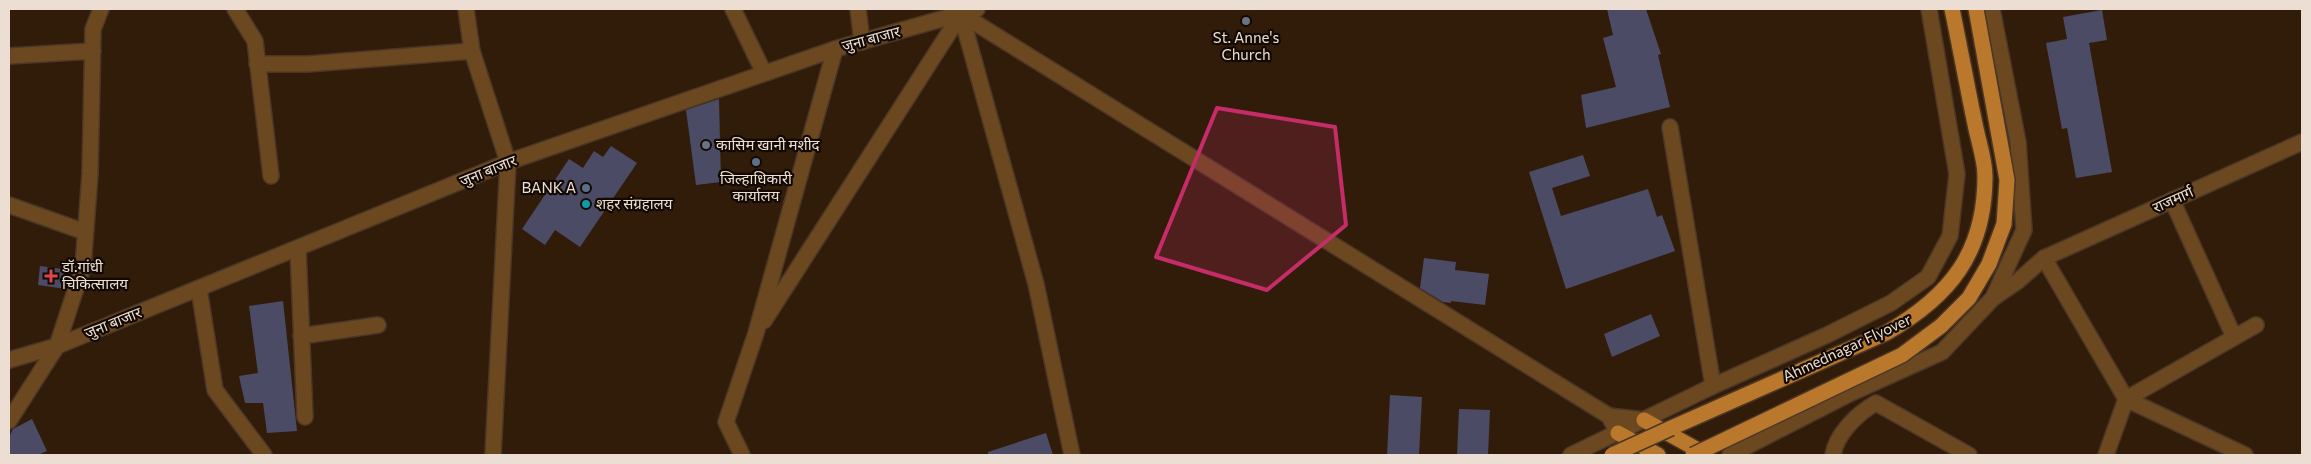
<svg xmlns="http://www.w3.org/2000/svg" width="2311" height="464" viewBox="0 0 2311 464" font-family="Commissioner,'Noto Sans Devanagari',sans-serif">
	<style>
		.building { fill: #4c4b66 }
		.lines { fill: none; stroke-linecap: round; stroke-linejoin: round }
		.minor-casing { stroke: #4b3726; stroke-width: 18 }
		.tertiary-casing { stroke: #4b3726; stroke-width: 18 }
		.trunk-casing { stroke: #4b3726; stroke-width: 18 }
		.minor { stroke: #6c4821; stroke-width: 15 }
		.tertiary { stroke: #6c4821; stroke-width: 15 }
		.trunk { stroke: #ba782c; stroke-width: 15 }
		.trunk-bridge-casing { stroke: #4b3726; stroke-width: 18; stroke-linecap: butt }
		.trunk-bridge { stroke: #ba782c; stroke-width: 15 }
		.marked { fill: #c62c67; fill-opacity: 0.2; stroke: #c62c67; stroke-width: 4; stroke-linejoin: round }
		.worship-dot { fill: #6b7280; stroke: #120903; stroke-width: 2 }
		.service-dot { fill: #5c6f8a; stroke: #120903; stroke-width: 2 }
		.culture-dot { fill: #0f9aa8; stroke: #120903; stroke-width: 2 }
		.health-dot { fill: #e0444e; stroke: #120903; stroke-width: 2 }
		.labels { text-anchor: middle; stroke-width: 4.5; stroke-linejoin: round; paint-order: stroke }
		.poi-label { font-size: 15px; fill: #edded3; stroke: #120903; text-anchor: start }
		.street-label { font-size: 15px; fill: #edded3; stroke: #120903 }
	</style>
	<rect width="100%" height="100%" fill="#311c0a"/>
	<path class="building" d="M1607,9H1646L1661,54L1658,55L1670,107L1586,128L1581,95L1616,87L1603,38L1613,35Z
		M2102,10L2107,40L2089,43L2112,172L2076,178L2067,128L2062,129L2046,43L2067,39L2063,17Z
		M719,99L721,182L696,185L686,110Z
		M611,146L637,163L580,247L555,230L545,245L522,229L569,159L583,168L594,151L603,157Z
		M1583,155L1590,176L1552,188L1561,216L1648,189L1657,217L1662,215L1675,251L1566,289L1529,172Z
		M1424,258L1456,262L1455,270L1489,274L1485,305L1451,301V303L1443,302L1420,288Z
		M40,266L69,270L66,289L38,285Z
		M283,301L297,431L267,433L263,403H245L239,376L258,373L249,306Z
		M1651,314L1660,336L1612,357L1604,334Z
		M1390,395L1422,397L1419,455H1387Z
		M1459,409L1490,410L1488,455H1457Z
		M32,419L47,451L38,455H9V437L13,429Z
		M1046,433L1053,455H988V452Z"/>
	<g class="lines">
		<defs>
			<path id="minor" d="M235,9L255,41L271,176
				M466,9L472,51L508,162L493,455
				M733,9L764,73
				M858,9L862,42
				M9,56L93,51
				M257,64H308L472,51
				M1670,127L1713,386
				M2172,200L2234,337
				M9,205L85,232
				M298,249L305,417
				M2044,258L2126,399L2245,455
				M199,289L215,390L264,455
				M764,321L961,14L959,10
				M301,336L378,325
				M57,346L83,267L90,174L93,29L101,9
				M1609,416L1644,420
				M742,455L726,422L756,333L835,49
				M1072,455L1036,284L961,14L1609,416L1618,433
				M1833,455C1836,434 1858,413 1876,403L1969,455
				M2106,455L2126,399L2256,325"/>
			<path id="tertiary" d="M1993,298L2018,281L2044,258L2302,142
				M9,360L57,346L508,162L835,49L977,9
				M9,421L57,346
				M1571,455L1713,386L1827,335L1891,303L1928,277L1950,236L1957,174L1929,9
				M1730,455L1849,394L1942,352L1993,298L2024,230L2018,142L1992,9"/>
			<path id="trunk" d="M1644,420L1707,455
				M1671,428L1886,333C1950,296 1985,253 1985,176C1985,159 1978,140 1975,124C1967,86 1960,47 1952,9
				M1618,433L1658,455"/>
		</defs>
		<use href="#minor" class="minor-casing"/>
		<use href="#tertiary" class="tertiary-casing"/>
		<use href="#trunk" class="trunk-casing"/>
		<use href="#minor" class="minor"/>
		<use href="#tertiary" class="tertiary"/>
		<use href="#trunk" class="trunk"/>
		<defs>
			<path id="trunk-bridge" d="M1612,455L1671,428
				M1693,455L1902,355L1941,326L1969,298L1989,264L2004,224L2007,180L1976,9"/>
		</defs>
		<use href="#trunk-bridge" class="trunk-bridge-casing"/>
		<use href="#trunk-bridge" class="trunk-bridge"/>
	</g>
	<path class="marked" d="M1217,108L1335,127L1346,225L1267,290L1156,257Z"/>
	<g class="worship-dot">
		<circle cx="1246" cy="21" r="5"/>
		<circle cx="706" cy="145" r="5"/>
	</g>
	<g class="service-dot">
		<circle cx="756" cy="162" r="5"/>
		<circle cx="586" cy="188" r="5"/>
	</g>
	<circle class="culture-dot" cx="586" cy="204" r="5"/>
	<path class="health-dot" d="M48.5 268.5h5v5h5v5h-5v5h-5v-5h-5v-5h5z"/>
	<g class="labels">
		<g class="poi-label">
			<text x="1246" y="43" text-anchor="middle">St. Anne's<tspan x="1246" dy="17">Church</tspan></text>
			<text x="716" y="150">कासिम खानी मशीद</text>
			<text x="756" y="184" text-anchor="middle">जिल्हाधिकारी<tspan x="756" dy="17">कार्यालय</tspan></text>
			<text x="576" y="193" text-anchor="end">BANK A</text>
			<text x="596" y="209">शहर संग्रहालय</text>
			<text x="62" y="272">डॉ.गांधी<tspan x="62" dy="17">चिकित्सालय</tspan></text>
		</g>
		<g class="street-label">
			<text transform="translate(871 39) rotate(-15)" y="5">जुना बाजार</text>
			<text transform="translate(488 171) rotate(-22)" y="5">जुना बाजार</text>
			<text transform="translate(2173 200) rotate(-24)" y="5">राजमार्ग</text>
			<text transform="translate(113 323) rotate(-22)" y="5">जुना बाजार</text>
			<text transform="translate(1847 348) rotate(-25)" y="5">Ahmednagar Flyover</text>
		</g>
	</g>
	<rect width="2311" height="464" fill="none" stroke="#edded3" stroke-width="20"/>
</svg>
